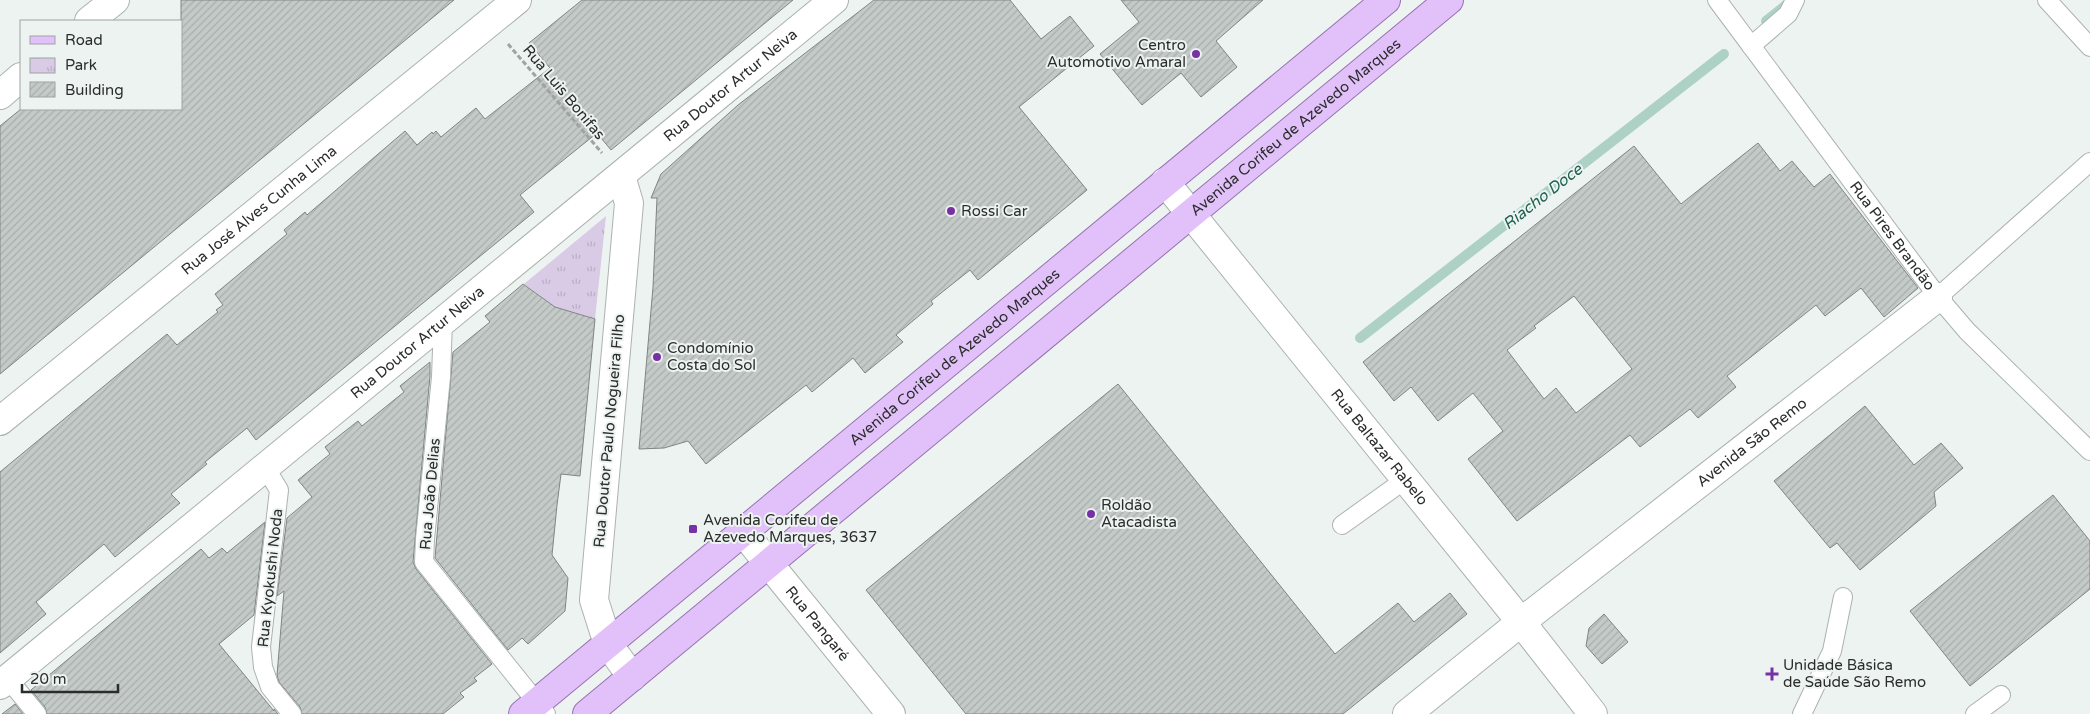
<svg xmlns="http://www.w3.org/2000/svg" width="2090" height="714" viewBox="0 0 2090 714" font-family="'Varela Round',sans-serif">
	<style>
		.park { fill: url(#park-tufts) }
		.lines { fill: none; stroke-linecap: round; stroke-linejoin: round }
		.stream { stroke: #add2c5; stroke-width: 10 }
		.building { fill: url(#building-hatch); stroke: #7f8582; fill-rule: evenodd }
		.service-casing { stroke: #abb2af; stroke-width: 20 }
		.minor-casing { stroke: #abb2af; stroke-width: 30 }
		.primary-casing { stroke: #9573b0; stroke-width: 30 }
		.path { stroke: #9fa4a2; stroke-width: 3; stroke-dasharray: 5 2.5; stroke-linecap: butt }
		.service { stroke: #fff; stroke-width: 18 }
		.minor { stroke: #fff; stroke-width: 28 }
		.primary { stroke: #e2c1fa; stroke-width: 28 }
		.poi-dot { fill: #7731a4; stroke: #edf3f1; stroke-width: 2 }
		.labels { text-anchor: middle; stroke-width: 4; stroke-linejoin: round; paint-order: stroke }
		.poi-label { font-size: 15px; fill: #2a2d2c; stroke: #edf3f1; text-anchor: start }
		.street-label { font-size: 15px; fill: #2a2d2c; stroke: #edf3f1 }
		.water-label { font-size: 16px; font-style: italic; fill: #1f6250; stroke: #edf3f1 }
	</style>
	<defs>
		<pattern id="park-tufts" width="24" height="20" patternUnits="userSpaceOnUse" patternTransform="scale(1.25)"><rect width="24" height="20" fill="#d9cae6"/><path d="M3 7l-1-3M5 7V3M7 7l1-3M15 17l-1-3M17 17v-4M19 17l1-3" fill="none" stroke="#baaec5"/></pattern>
		<pattern id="building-hatch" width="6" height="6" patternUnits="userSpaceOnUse" patternTransform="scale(1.25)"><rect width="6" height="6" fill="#c4cac8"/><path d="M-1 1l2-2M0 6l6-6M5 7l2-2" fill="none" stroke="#a9aeac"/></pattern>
	</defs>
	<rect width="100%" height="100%" fill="#edf3f1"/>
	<path class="park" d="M606,216L595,319L555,307L524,284Z"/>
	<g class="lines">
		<path class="stream" d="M1766,21L1786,5
			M1360,338L1724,54"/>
	</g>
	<path class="building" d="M181,0H454L0,374V126L21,109H181Z
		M582,0H793L611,150L597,133L520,195L534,212L256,440L247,428L205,462L207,464L171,494L180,503L115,557L104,544L36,602L46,614L0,653V472L167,334L177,345L218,312L216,310L223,305L215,294L287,234L284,230L305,212L307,215L405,131L417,145L432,132L433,134L436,131L441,137L476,108L485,119L550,68L529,43Z
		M874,0H1010L1041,39L1070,16L1094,46L1019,107L1087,190L978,280L970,270L931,301L933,304L896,335L903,342L865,373L853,358L812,392L806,385L706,464L688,441L664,448L639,449L653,287L657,198H651L661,174L738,105Z
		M1121,0H1263L1216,41L1237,67L1201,97L1181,73L1142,105L1100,54L1139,22Z
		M1758,143L1780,171L1792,161L1814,187L1830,174L1918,288L1884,317L1861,288L1825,316L1816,305L1727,376L1736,387L1698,418L1690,409L1640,447L1630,435L1517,521L1468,459L1503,431L1473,393L1438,421L1411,387L1394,401L1363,362L1634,146L1681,204ZM1574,296L1632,369L1576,413L1556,388L1544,399L1507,350L1536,328L1534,326Z
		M523,284L555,307L595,319L580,476L561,474L557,505L552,555L568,578L565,611L528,644L522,638L508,650L435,558L453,352L490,322L485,316Z
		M430,362V376L413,562L416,569L492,664L474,678L477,681L460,693L464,697L443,714H302L300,707L279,682L277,675L284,591L277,596L287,518L312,497L298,480L330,454L325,447L358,421L362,426L404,392L400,386Z
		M1118,384L1335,654L1398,603L1414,622L1450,593L1467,614L1343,714H966L866,590Z
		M1865,406L1914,465L1941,443L1963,468L1934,492L1936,506L1860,570L1837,543L1830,548L1774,481Z
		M2053,495L2090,541V589L1970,686L1910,611Z
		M265,522L254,615L219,644L274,711V709L278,714H47L45,707L31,690L201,549L209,558L222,548L227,553Z
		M1604,614L1628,642L1602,664L1586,646L1589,628Z
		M15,704L23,714H2Z"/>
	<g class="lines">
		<defs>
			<g id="service">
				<path id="s1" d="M1717,0L1938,297L1967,331L2090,451"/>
				<path d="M2047,0L2090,47"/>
				<path d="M1751,46L1788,14L1795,0"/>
				<path d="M1938,297L2090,162"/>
				<path d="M443,321L441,377L425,539L424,562L546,714"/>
				<path d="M265,467L279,490L261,647L263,667L270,687L292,714"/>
				<path d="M1342,525L1406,479"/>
				<path d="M8,679L37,714"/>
				<path d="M1802,714L1832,651L1843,597"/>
				<path d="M1975,714L2001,695"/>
			</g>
			<g id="minor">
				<path d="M89,21L115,0"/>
				<path d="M0,95L21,77"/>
				<path d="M621,176L629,203L594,600L608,644L632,677"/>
				<path id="s2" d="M1165,182L1521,622L1593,714"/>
				<path id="s3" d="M0,421L517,0"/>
				<path id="s4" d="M743,532L891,714"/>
				<path id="s5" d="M0,685L834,0"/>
				<path id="s6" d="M1407,714L1521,622L1938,297"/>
			</g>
			<g id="primary">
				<path id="s7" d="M523,714L1386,0"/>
				<path id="s8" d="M587,714L1449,0"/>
			</g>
		</defs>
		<use href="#service" class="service-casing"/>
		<use href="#minor" class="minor-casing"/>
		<use href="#primary" class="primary-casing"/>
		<path class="path" d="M508,44L602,153"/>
		<use href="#service" class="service"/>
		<use href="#minor" class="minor"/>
		<use href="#primary" class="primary"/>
	</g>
	<g class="poi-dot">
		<circle cx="1196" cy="54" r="5"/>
		<circle cx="951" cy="211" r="5"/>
		<circle cx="657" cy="357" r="5"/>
		<circle cx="1091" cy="514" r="5"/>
		<rect x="688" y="524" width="10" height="10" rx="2.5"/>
		<path d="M1769.5 666.5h5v5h5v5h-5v5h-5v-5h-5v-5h5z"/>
	</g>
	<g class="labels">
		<g class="poi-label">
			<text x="1186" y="50" text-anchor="end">Centro<tspan x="1186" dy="17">Automotivo Amaral</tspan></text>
			<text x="961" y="216">Rossi Car</text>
			<text x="667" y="353">Condomínio<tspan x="667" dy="17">Costa do Sol</tspan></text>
			<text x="1101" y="510">Roldão<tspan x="1101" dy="17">Atacadista</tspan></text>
			<text x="703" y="525">Avenida Corifeu de<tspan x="703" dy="17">Azevedo Marques, 3637</tspan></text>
			<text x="1783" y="670">Unidade Básica<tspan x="1783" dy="17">de Saúde São Remo</tspan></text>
		</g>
		<g class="street-label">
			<text dy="5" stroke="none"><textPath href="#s5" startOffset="945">Rua Doutor Artur Neiva</textPath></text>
			<text transform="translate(564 92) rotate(50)" y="5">Rua Luis Bonifas</text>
			<text dy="5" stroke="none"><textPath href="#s8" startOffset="920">Avenida Corifeu de Azevedo Marques</textPath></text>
			<text dy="5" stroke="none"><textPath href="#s3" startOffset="334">Rua José Alves Cunha Lima</textPath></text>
			<text dy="5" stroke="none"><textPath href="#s1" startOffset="294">Rua Pires Brandão</textPath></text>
			<text dy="5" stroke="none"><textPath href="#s5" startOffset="540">Rua Doutor Artur Neiva</textPath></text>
			<text dy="5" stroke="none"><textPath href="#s7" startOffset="560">Avenida Corifeu de Azevedo Marques</textPath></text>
			<text transform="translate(609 431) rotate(-85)" y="5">Rua Doutor Paulo Nogueira Filho</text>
			<text dy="5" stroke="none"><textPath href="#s6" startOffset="439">Avenida São Remo</textPath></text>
			<text dy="5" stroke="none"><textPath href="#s2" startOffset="341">Rua Baltazar Rabelo</textPath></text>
			<text transform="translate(430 494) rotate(-85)" y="5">Rua João Delias</text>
			<text transform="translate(270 578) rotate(-84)" y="5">Rua Kyokushi Noda</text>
			<text dy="5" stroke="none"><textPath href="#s4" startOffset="118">Rua Pangaré</textPath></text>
		</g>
		<g class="water-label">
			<text transform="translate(1542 196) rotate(-38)" y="6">Riacho Doce</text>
		</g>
	</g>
	<rect x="20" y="20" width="162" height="90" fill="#edf3f1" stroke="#9fa4a2"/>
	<rect x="30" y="36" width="25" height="8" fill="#e2c1fa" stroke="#9fa4a2"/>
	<text x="65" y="45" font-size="15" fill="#2a2d2c">Road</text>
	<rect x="30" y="58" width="25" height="15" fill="url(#park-tufts)" stroke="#9fa4a2"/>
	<text x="65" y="70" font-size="15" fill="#2a2d2c">Park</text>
	<rect x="30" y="82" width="25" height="15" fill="url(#building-hatch)" stroke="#9fa4a2"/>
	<text x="65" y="95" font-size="15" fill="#2a2d2c">Building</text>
	<path d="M22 684v8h96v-8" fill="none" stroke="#2a2d2c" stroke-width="2.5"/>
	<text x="30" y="684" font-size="15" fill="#2a2d2c" stroke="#edf3f1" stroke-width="4" paint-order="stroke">20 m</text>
</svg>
